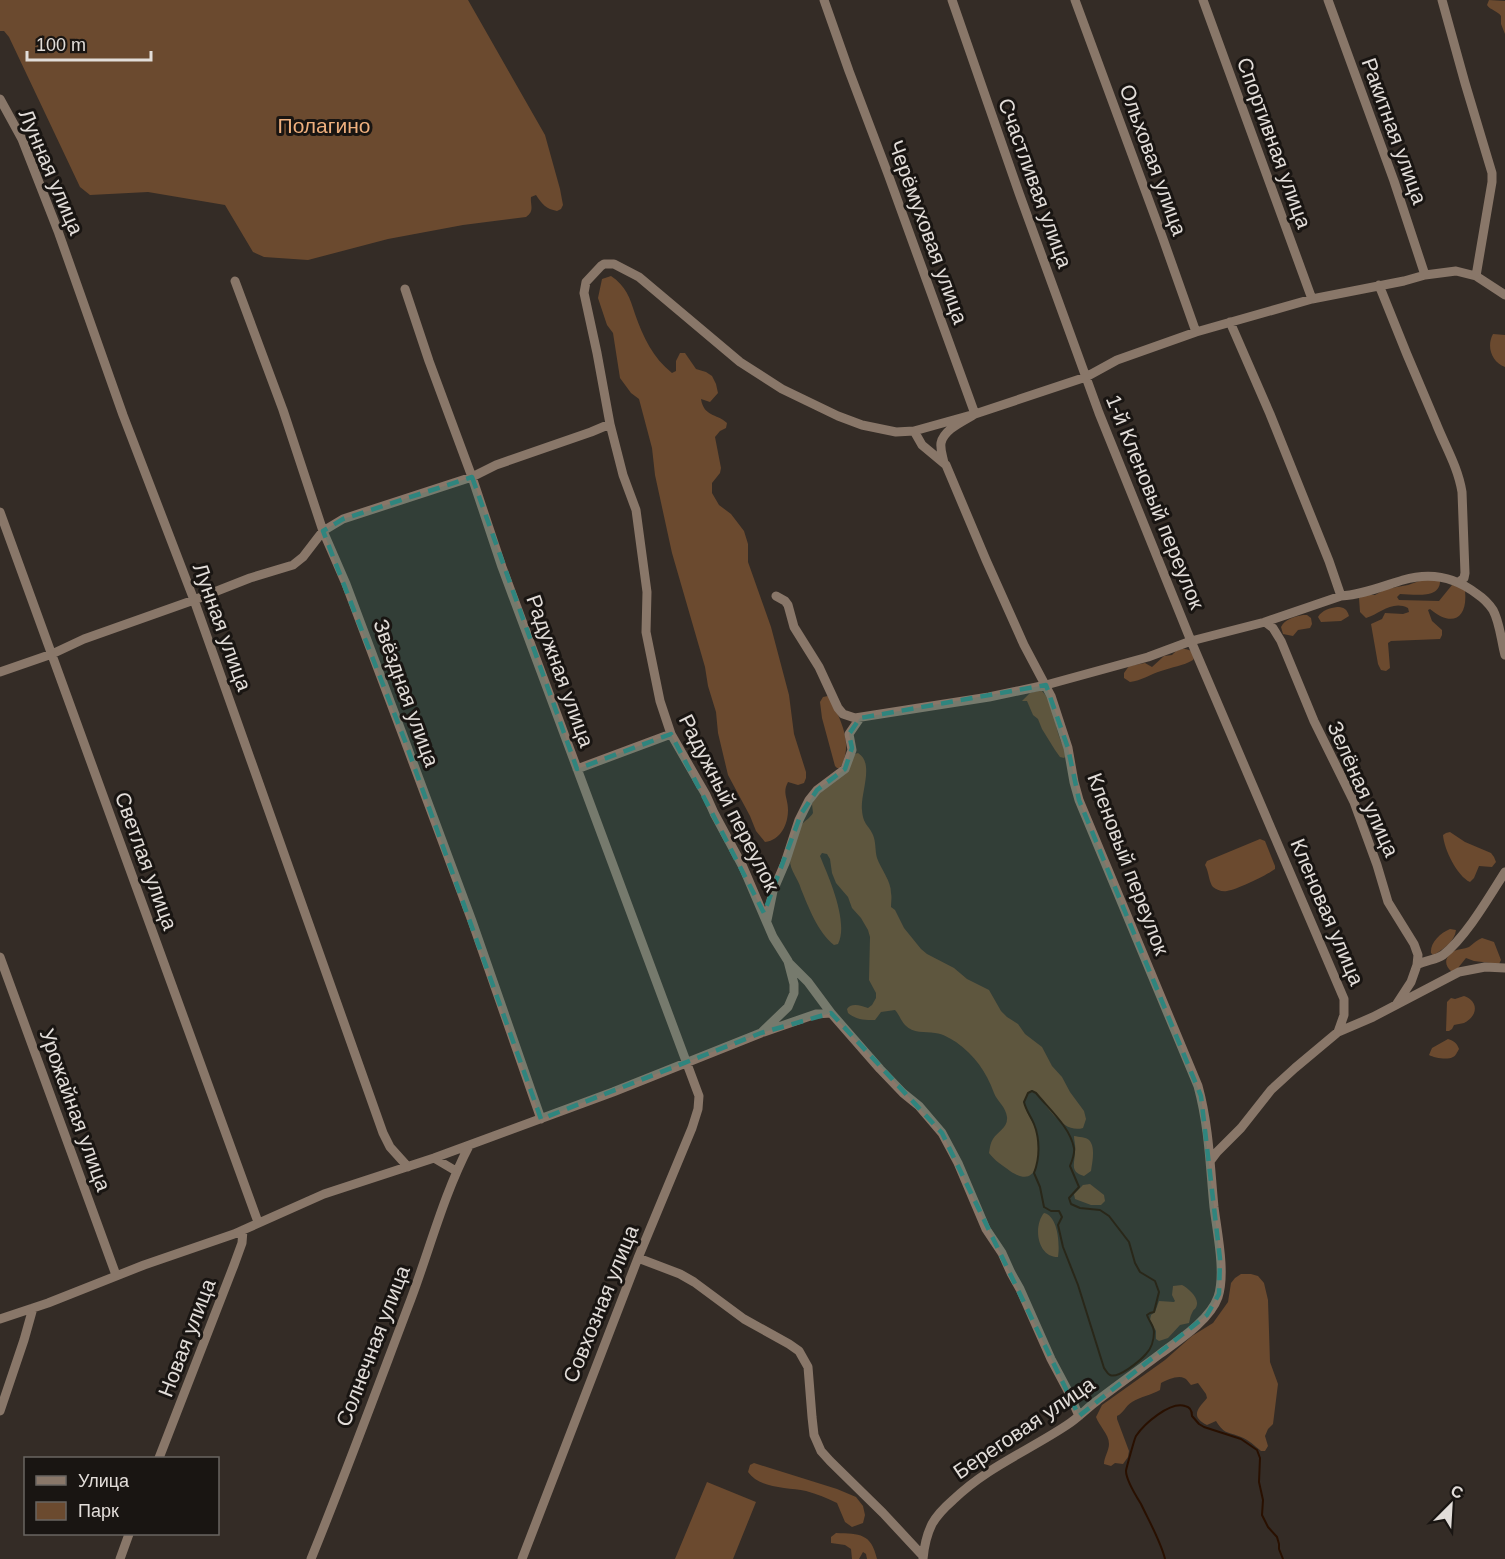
<svg xmlns="http://www.w3.org/2000/svg" width="1505" height="1559" viewBox="0 0 1505 1559" font-family="Arial,sans-serif">
	<style>
		.green { fill: #6b4a2f }
		.lines { fill: none; stroke-linecap: round; stroke-linejoin: round }
		.stream { stroke: #291000; stroke-width: 2 }
		.minor { stroke: #897769; stroke-width: 9 }
		.marked { fill: #2f857e; fill-opacity: 0.2; stroke: #2f857e; stroke-width: 4.5; stroke-dasharray: 12 8; stroke-linejoin: round }
		.labels { text-anchor: middle; stroke-width: 6; stroke-linejoin: round; paint-order: stroke }
		.park-label { font-size: 21px; fill: #eeaf7d; stroke: #191512 }
		.street-label { font-size: 21px; fill: #e2ddd9; stroke: #191512 }
	</style>
	<rect width="100%" height="100%" fill="#342c26"/>
	<path class="green" d="M0,0H468L545,135L560,189L563,205L561,209L557,211C546,209 542,204 536,195L531,197C530,205 535,211 526,217L463,225L388,239L308,260L264,257L253,252L225,205L148,192L90,195L80,187L9,37L4,31H0Z
		M1489,0L1505,1V34L1501,24V16C1498,11 1490,10 1487,5Z
		M611,276C626,286 630,298 635,314C643,337 653,358 672,373L676,371V361L680,353H685L696,369L706,372L712,376L716,384L718,393L710,402L701,399C704,417 716,413 727,423L726,428L720,431L715,437L721,468L720,473L712,483V493L719,505L731,514L744,531L748,544V562L771,627L789,695L794,734L806,772V778L804,783L798,785L788,782C782,793 788,798 788,810C788,824 781,840 765,842L756,831L750,816L728,775L718,733L716,712L708,686L705,667L672,553L655,475L652,448L639,399L631,393L620,378L613,333L607,325L598,298L602,279Z
		M1493,334L1505,335V367C1492,362 1486,347 1493,334Z
		M1422,580H1440C1441,600 1413,594 1400,594L1397,597L1399,600L1439,601L1452,585L1459,586L1465,591C1468,620 1451,627 1430,609L1428,610L1432,621L1442,630V635L1440,639L1391,641L1388,643L1390,668L1386,671L1381,670L1378,664L1371,624L1382,619L1385,613L1403,614L1409,612L1408,608C1392,600 1380,614 1366,618L1360,612L1359,598L1366,595H1375L1386,589L1408,585Z
		M1337,607C1344,607 1347,609 1349,616L1341,621L1321,622L1318,617C1322,610 1330,608 1337,607Z
		M1303,615H1307L1311,618L1312,624L1310,628L1298,630L1293,636L1283,634L1281,627C1285,619 1294,617 1303,615Z
		M1182,649C1189,649 1191,650 1195,656L1193,660C1183,666 1172,667 1161,671C1151,674 1141,681 1130,682L1124,678V673L1129,666L1145,663L1152,667L1164,656L1172,655L1176,651Z
		M1041,690C1054,703 1054,720 1059,736C1061,743 1065,748 1067,755L1064,758L1060,757L1055,750L1042,729L1038,719L1033,715L1027,701H1022L1030,693Z
		M828,696L831,699C841,722 854,744 840,768H837L835,766L822,718L820,702L823,697Z
		M858,753C875,763 860,794 862,810C863,825 869,825 873,835C876,842 875,851 877,858C881,869 891,881 891,893C892,898 891,902 891,907L895,910L904,928L921,949L927,954L954,968L967,979L989,990L1001,1011L1007,1017L1018,1024L1025,1034L1042,1047L1052,1066L1062,1077L1070,1092L1084,1111L1086,1119L1083,1128C1063,1134 1048,1107 1036,1093L1032,1092L1028,1093C1026,1097 1024,1101 1025,1106C1027,1115 1034,1122 1036,1131C1040,1151 1041,1192 1010,1171C1002,1165 995,1161 989,1153C990,1148 990,1144 993,1139C998,1131 1008,1128 1007,1117C1006,1107 997,1101 994,1093C986,1071 975,1056 956,1042C949,1038 944,1034 935,1033C925,1031 913,1034 905,1025C901,1021 899,1014 895,1010L881,1012L875,1020C863,1020 857,1020 848,1013L847,1009C852,1002 861,1006 868,1008L872,1005L876,998V993L869,980L870,937L868,930L861,918L852,908L848,897L836,883L832,873L830,859L827,854L822,853L820,856C829,878 849,922 838,944L834,945C818,933 808,906 801,889C798,878 789,870 790,858C791,851 799,828 803,823C807,819 810,818 813,813L812,804L814,800L855,754Z
		M1450,832L1465,842L1491,853L1494,857L1496,862L1492,867L1479,866L1474,878L1470,882C1457,876 1444,849 1443,835L1446,833Z
		M1260,839L1265,841L1275,866V869C1265,876 1238,889 1227,891C1222,892 1217,890 1213,887C1209,883 1209,872 1205,865L1207,861Z
		M1450,929L1456,930C1455,941 1443,950 1433,955L1431,953C1430,943 1440,933 1450,929Z
		M1482,938L1494,942L1501,960L1499,964L1474,961L1466,958L1458,968L1452,972C1443,965 1445,956 1454,951C1459,949 1464,949 1469,947C1474,943 1477,940 1482,938Z
		M1464,996C1479,1001 1478,1016 1464,1023C1461,1024 1457,1024 1454,1025L1452,1029L1449,1031H1446L1447,1002L1451,998L1455,999Z
		M1448,1039C1454,1041 1457,1043 1459,1049C1457,1052 1456,1056 1453,1057C1448,1060 1434,1058 1429,1055L1432,1048Z
		M1074,1136C1079,1137 1086,1137 1089,1140C1096,1147 1092,1163 1091,1171L1084,1176C1069,1171 1075,1164 1075,1151C1076,1146 1074,1141 1074,1136Z
		M1090,1184L1104,1195L1105,1201L1101,1205H1091L1075,1199L1074,1194L1083,1185Z
		M1044,1213C1058,1216 1060,1244 1058,1257C1037,1257 1033,1226 1044,1213Z
		M1241,1274H1251L1258,1276L1264,1283L1268,1300L1270,1362L1278,1384L1273,1424L1268,1429L1265,1436L1268,1446L1265,1451H1261C1255,1446 1249,1440 1241,1437C1227,1431 1225,1435 1216,1421L1207,1425C1189,1416 1199,1408 1207,1398L1206,1394L1198,1383L1191,1385C1188,1382 1187,1379 1184,1378C1178,1375 1167,1380 1161,1383L1160,1390C1151,1395 1140,1397 1132,1402C1125,1406 1124,1413 1117,1416V1419L1129,1451L1128,1457L1123,1464L1115,1463L1111,1466L1104,1464C1104,1457 1109,1451 1109,1444C1109,1434 1099,1426 1096,1417L1102,1405L1165,1360L1192,1336L1213,1323L1228,1302L1231,1283L1235,1278Z
		M1182,1285C1188,1288 1198,1297 1197,1304C1196,1310 1194,1308 1192,1313C1190,1316 1190,1320 1189,1323L1180,1325L1168,1338L1159,1341L1156,1339V1331L1150,1320L1151,1315L1155,1312L1159,1301L1174,1302L1175,1301L1172,1295L1173,1286Z
		M754,1463L837,1489L856,1497L863,1506L865,1515L863,1523L852,1527L845,1522L837,1503C827,1498 817,1494 806,1491C787,1487 760,1489 748,1472L750,1465Z
		M707,1482L756,1502L733,1559H675Z
		M836,1533C860,1534 871,1533 877,1559H867L866,1554L863,1552L859,1559H852L851,1549L845,1545L831,1543V1537Z"/>
	<g class="lines">
		<path class="stream" d="M1032,1091L1036,1093C1049,1109 1070,1127 1074,1148C1075,1154 1072,1161 1070,1166L1079,1187L1069,1198L1071,1204L1080,1208L1100,1210L1109,1216L1129,1242L1135,1263L1140,1272L1155,1281L1159,1292L1154,1312L1150,1313L1147,1315C1149,1321 1154,1326 1154,1332C1154,1340 1151,1349 1146,1354C1140,1361 1118,1379 1110,1375C1107,1374 1106,1370 1104,1368L1078,1285L1063,1247L1058,1225L1062,1217L1059,1211H1051L1044,1207L1040,1187L1034,1173C1040,1158 1040,1139 1034,1124C1031,1116 1026,1111 1024,1102L1028,1093Z
			M1165,1559C1161,1542 1149,1521 1141,1504C1136,1496 1126,1480 1126,1471C1126,1469 1135,1437 1136,1436C1144,1424 1170,1401 1185,1406C1191,1407 1192,1411 1192,1416L1199,1424L1204,1427L1241,1439L1257,1450L1260,1458L1259,1482L1263,1500L1262,1515L1268,1527L1277,1537L1279,1544V1549L1283,1559"/>
		<path class="minor" d="M824,0L849,71L888,174L975,414C964,421 944,429 941,443C940,450 943,457 944,463
			M952,0L1019,193L1099,413L1191,641L1344,999V1015L1338,1032L1295,1068L1271,1090L1241,1128L1217,1152L1211,1160
			M1075,0L1162,236L1196,332
			M1203,0L1312,299
			M1328,0L1394,181L1425,275
			M1442,0L1465,83L1492,173V182L1476,276
			M0,99L22,139L58,231L123,415L194,600L383,1133L390,1147L408,1167
			M235,281L283,410L323,531L346,584L405,741L472,921L541,1119
			M1379,285C1397,331 1416,377 1436,423C1445,446 1458,467 1462,492L1465,573L1464,578L1459,582
			M405,289L429,361L472,477L502,567L699,1096L698,1109L692,1128L638,1258L522,1559
			M1230,322L1270,414L1329,561L1341,596
			M914,431L922,445L946,465L986,560L1024,645L1051,696L1068,748L1074,782L1079,800L1198,1086C1209,1126 1210,1166 1214,1207C1217,1232 1226,1273 1218,1297C1210,1320 1179,1340 1160,1354C1140,1369 1119,1384 1098,1400C1087,1408 1078,1418 1067,1425C1028,1451 987,1467 953,1500C945,1507 937,1515 932,1524C927,1534 924,1548 923,1559
			M0,512L258,1222
			M776,596L785,601L788,605L794,627L819,667L838,708L843,714L855,718L989,697L1046,685L1148,657L1191,641L1265,622L1341,596C1362,595 1383,586 1403,580C1430,572 1454,576 1477,594C1483,598 1489,604 1493,610C1500,623 1501,640 1505,655
			M1265,622L1273,628L1281,641L1314,721L1354,802L1377,865L1388,902L1414,944L1418,955L1417,965L1411,982L1396,1005
			M0,672L52,654L84,639L194,600L250,578L293,565L303,557L323,531L343,519L472,477L496,465L591,432L610,424
			M577,769L671,734
			M767,920L773,891L785,863L799,820L809,800L817,790L845,769L852,750L849,734L860,718
			M0,957L116,1275
			M789,963L808,982L831,1013
			M1417,965C1426,960 1436,960 1443,955C1466,937 1489,897 1505,872
			M764,1032L816,1014L831,1013L880,1069L903,1093L919,1106L942,1133L958,1163L986,1229L1002,1253L1011,1273L1020,1289L1051,1359L1068,1391L1079,1416
			M1338,1032L1373,1017L1459,972L1485,967L1505,968
			M434,1158L456,1171
			M638,1258L680,1274L694,1282L744,1319L789,1344L799,1351L808,1367L812,1417L814,1435L821,1451L830,1461L883,1513L923,1556
			M0,1319L48,1303L144,1265L234,1234L324,1194L434,1158L613,1092L761,1033L788,1007L794,993V984L788,961L773,937L743,867L714,813L706,795L671,734L660,701L646,632L647,592L636,510L623,475L610,424L597,353L584,293L586,282L601,266L604,264H614L639,277L740,362L782,389L838,416L862,425L896,432L914,431L975,414L1086,377L1117,360L1196,332L1312,299L1404,281L1425,275L1456,271L1476,276L1505,295
			M0,1411L24,1340L33,1308
			M159,1458L234,1265L242,1243L243,1230
			M120,1559L129,1534
			M311,1559C346,1473 378,1386 411,1299C430,1248 444,1194 469,1146"/>
	</g>
	<path class="marked" d="M472,477L577,769L671,734L764,913L801,814L817,790L845,769L852,748L849,734L860,718L1046,685L1068,748L1079,800L1201,1096L1220,1259L1219,1294L1207,1315L1079,1416L942,1133L831,1013L761,1033L541,1119L405,741L323,531L343,519Z"/>
	<g class="labels">
		<g class="park-label">
			<text x="324" y="133">Полагино</text>
		</g>
		<g class="street-label">
			<text transform="translate(1394 131) rotate(70)" y="7">Ракитная улица</text>
			<text transform="translate(1274 143) rotate(70)" y="7">Спортивная улица</text>
			<text transform="translate(1153 160) rotate(70)" y="7">Ольховая улица</text>
			<text transform="translate(51 172) rotate(67)" y="7">Лунная улица</text>
			<text transform="translate(1035 183) rotate(70)" y="7">Счастливая улица</text>
			<text transform="translate(928 232) rotate(70)" y="7">Черёмуховая улица</text>
			<text transform="translate(1155 502) rotate(68)" y="7">1-й Кленовый переулок</text>
			<text transform="translate(222 627) rotate(70)" y="7">Лунная улица</text>
			<text transform="translate(560 671) rotate(70)" y="7">Радужная улица</text>
			<text transform="translate(406 693) rotate(70)" y="7">Звёздная улица</text>
			<text transform="translate(1363 789) rotate(66)" y="7">Зелёная улица</text>
			<text transform="translate(729 803) rotate(63)" y="7">Радужный переулок</text>
			<text transform="translate(146 861) rotate(70)" y="7">Светлая улица</text>
			<text transform="translate(1128 864) rotate(69)" y="7">Кленовый переулок</text>
			<text transform="translate(1327 912) rotate(67)" y="7">Кленовая улица</text>
			<text transform="translate(75 1110) rotate(70)" y="7">Урожайная улица</text>
			<text transform="translate(601 1304) rotate(-68)" y="7">Совхозная улица</text>
			<text transform="translate(187 1338) rotate(-69)" y="7">Новая улица</text>
			<text transform="translate(373 1346) rotate(-69)" y="7">Солнечная улица</text>
			<text transform="translate(1024 1428) rotate(-34)" y="7">Береговая улица</text>
		</g>
	</g>
	<rect x="24" y="1457" width="195" height="78" fill="#191512" stroke="#696562" stroke-width="1.5"/>
	<rect x="36" y="1476" width="30" height="9" fill="#897769" stroke="#696562" stroke-width="1.5"/>
	<text x="78" y="1487" font-size="18" fill="#e2ddd9">Улица</text>
	<rect x="36" y="1502" width="30" height="18" fill="#6b4a2f" stroke="#696562" stroke-width="1.5"/>
	<text x="78" y="1517" font-size="18" fill="#e2ddd9">Парк</text>
	<g transform="translate(1451 1505) rotate(24)" stroke="#191512" stroke-width="4.5" paint-order="stroke">
	<path d="M0-4.5L10 22L0 15L-10 22Z" fill="#e2ddd9"/>
	<text y="-9" font-size="16" font-weight="bold" text-anchor="middle" fill="#e2ddd9">С</text>
	</g>
	<path d="M27 51v9h124v-9" fill="none" stroke="#e2ddd9" stroke-width="3"/>
	<text x="36" y="51" font-size="18" fill="#e2ddd9" stroke="#191512" stroke-width="4.5" paint-order="stroke">100 m</text>
</svg>
